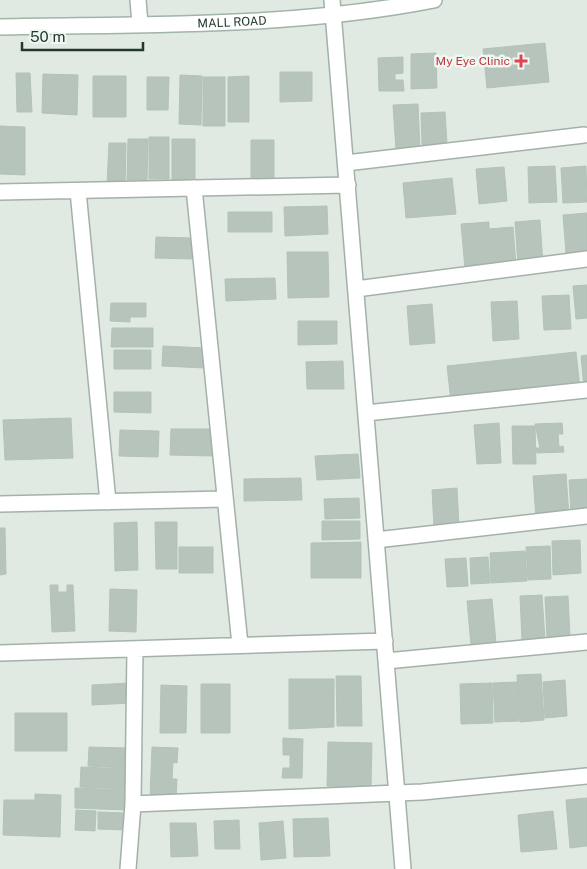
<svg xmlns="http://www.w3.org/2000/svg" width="587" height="869" viewBox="0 0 587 869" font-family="'Public Sans',sans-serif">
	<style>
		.building { fill: #b6c4bb; stroke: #b3c3b8 }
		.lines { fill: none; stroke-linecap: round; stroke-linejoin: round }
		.street-casing { stroke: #a3b1a9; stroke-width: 18 }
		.secondary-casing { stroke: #a0b4a8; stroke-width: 18 }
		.street { stroke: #fff; stroke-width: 15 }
		.secondary { stroke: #fff; stroke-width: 15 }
		.health-dot { fill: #e0444e; stroke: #f0f7f2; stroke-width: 2 }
		.labels { text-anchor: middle; stroke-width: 5; stroke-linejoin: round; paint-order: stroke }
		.street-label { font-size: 12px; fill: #22382d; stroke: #f0f7f2 }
		.health-label { font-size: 12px; fill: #be3a42; stroke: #f0f7f2; text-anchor: end }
	</style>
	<rect width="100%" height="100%" fill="#e0eae3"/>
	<path class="building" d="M545,43L549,82L487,88L483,49Z
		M436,53L437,88L411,89V54Z
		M403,57V73L395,74V80H403L404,91H379L378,58Z
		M280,72H312V101L280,102Z
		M16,73H30L32,112H17Z
		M43,74L78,75L77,115L42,113Z
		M180,75L202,76L201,125L179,124Z
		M93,76H126V117H93Z
		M249,76V122H228V77Z
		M147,77H169L168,110H147Z
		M203,77H225V126H203Z
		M418,104L420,149L396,150L393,105Z
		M445,112L447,144L422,145L421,113Z
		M0,126L25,127V175L0,174Z
		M149,137H169V179H149Z
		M128,139H148L147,180H127Z
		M172,139H195V182H172Z
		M251,140H274V184H251Z
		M109,143H126L125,186L107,185Z
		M555,166L557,202L529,203L528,167Z
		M586,166L587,202L563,203L561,168Z
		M504,167L507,201L479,204L476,169Z
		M452,178L456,214L406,218L403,183Z
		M327,206L328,234L285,236L284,207Z
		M228,212H272V232H228Z
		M587,213V251L566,253L563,215Z
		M540,220L543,264L518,265L515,222Z
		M489,222V229L513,227L516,265L465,269L461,224Z
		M156,237L193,238L192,259L155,258Z
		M287,252H328L329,297L288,298Z
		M275,278L276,299L226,301L225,279Z
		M587,285V318L576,319L573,286Z
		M569,295L571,329L544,330L542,296Z
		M517,301L519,339L493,341L491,302Z
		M111,303H146V317H130V322L110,321Z
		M432,304L435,343L410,345L407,306Z
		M298,321H337V344L298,345Z
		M112,328H153V347H111Z
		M163,346L206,348L205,368L162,366Z
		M114,350H151V369H114Z
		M576,352L580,388L451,401L447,366Z
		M587,355V388H584L581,356Z
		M343,361L344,389H307L306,362Z
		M114,392H151V413L114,412Z
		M71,418L73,458L5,460L3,420Z
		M499,423L501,463L477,464L474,425Z
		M562,423L563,434H558L559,447L563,446L564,452L537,453L536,448H540L535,424Z
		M512,426H535L536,464H513Z
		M171,429H213V456L170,455Z
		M120,430L159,431L158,457L119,456Z
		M358,454L360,478L317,480L315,456Z
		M566,474L569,516L536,518L533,476Z
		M301,478L302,500L244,501V479Z
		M587,479V512L571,513L569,480Z
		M457,488L459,527L434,528L432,490Z
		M359,498L360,518L325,519L324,499Z
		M322,521H360V539L322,540Z
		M137,522L138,570L115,571L114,523Z
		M155,522H177V569H156Z
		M0,528H5L6,574L0,575Z
		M580,540L581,573L553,575L552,541Z
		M361,542V578H311V543Z
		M550,546L551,579L528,580L526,547Z
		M179,547H213V573H179Z
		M525,551L527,581L491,583L490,553Z
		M488,557L490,583L471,584L470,558Z
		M466,558L468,586L447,587L445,559Z
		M50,585H58V592H67V585H73L75,631L52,632Z
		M110,589L137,590L136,632L109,631Z
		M542,595L545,639L522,640L520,596Z
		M568,596L570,637L547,638L545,597Z
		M492,599L496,643L471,645L467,601Z
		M541,674L544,720L520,722L517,675Z
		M336,676H361L362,726H337Z
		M289,679H334V727L289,729Z
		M565,680L567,716L545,718L543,682Z
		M517,682L519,721L495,722L493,683Z
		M130,683L131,703L92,705V685Z
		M492,683L493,723L461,724L460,684Z
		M201,684H230V733H201Z
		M161,685L187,686L186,733H160Z
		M15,713H67V751H15Z
		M283,738L303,739L302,778H282L283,768H290V755H283Z
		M328,742L372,743L371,787L327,786Z
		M89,747L125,748L124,768L88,766Z
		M152,747L178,748L177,763L173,762L172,779H177L176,799L150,798Z
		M81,767L128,769L127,789L80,787Z
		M75,788L127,790L126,810L75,808Z
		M35,794L61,795L60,837L3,835L4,800H35Z
		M587,798V846L570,848L566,800Z
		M76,810L96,811L95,831L75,830Z
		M553,811L557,849L521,852L518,815Z
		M98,812L125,813L124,830L98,829Z
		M328,818L330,856L294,857L293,819Z
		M239,820L240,849H215L214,821Z
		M283,821L286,858L261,860L259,823Z
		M170,823H196L198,856L171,857Z"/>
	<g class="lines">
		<defs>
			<path id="street" d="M138,0L140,24
				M332,0L403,869
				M346,163L584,135
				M194,188L240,645
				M78,191L108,502
				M0,192L348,185
				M356,289L587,259
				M366,413L587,390
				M0,504L225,499
				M376,540L587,516
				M0,653L385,641
				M386,661L587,642
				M133,804L422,792L587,776
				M128,869L133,804L135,649"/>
			<g id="secondary">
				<path id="s1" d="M0,27C144,24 292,28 434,0"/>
			</g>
		</defs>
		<use href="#street" class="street-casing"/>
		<use href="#secondary" class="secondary-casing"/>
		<use href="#street" class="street"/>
		<use href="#secondary" class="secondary"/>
	</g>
	<path class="health-dot" d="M518.5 53.5h5v5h5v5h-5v5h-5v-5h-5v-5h5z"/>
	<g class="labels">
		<g class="street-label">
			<text dy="4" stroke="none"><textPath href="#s1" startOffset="232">MALL ROAD</textPath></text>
		</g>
		<g class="health-label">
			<text x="510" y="65">My Eye Clinic</text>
		</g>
	</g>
	<path d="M22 42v8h121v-8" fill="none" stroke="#22382d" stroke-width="2.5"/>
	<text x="30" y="42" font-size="15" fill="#22382d" stroke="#f0f7f2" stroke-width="4" paint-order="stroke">50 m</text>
</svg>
